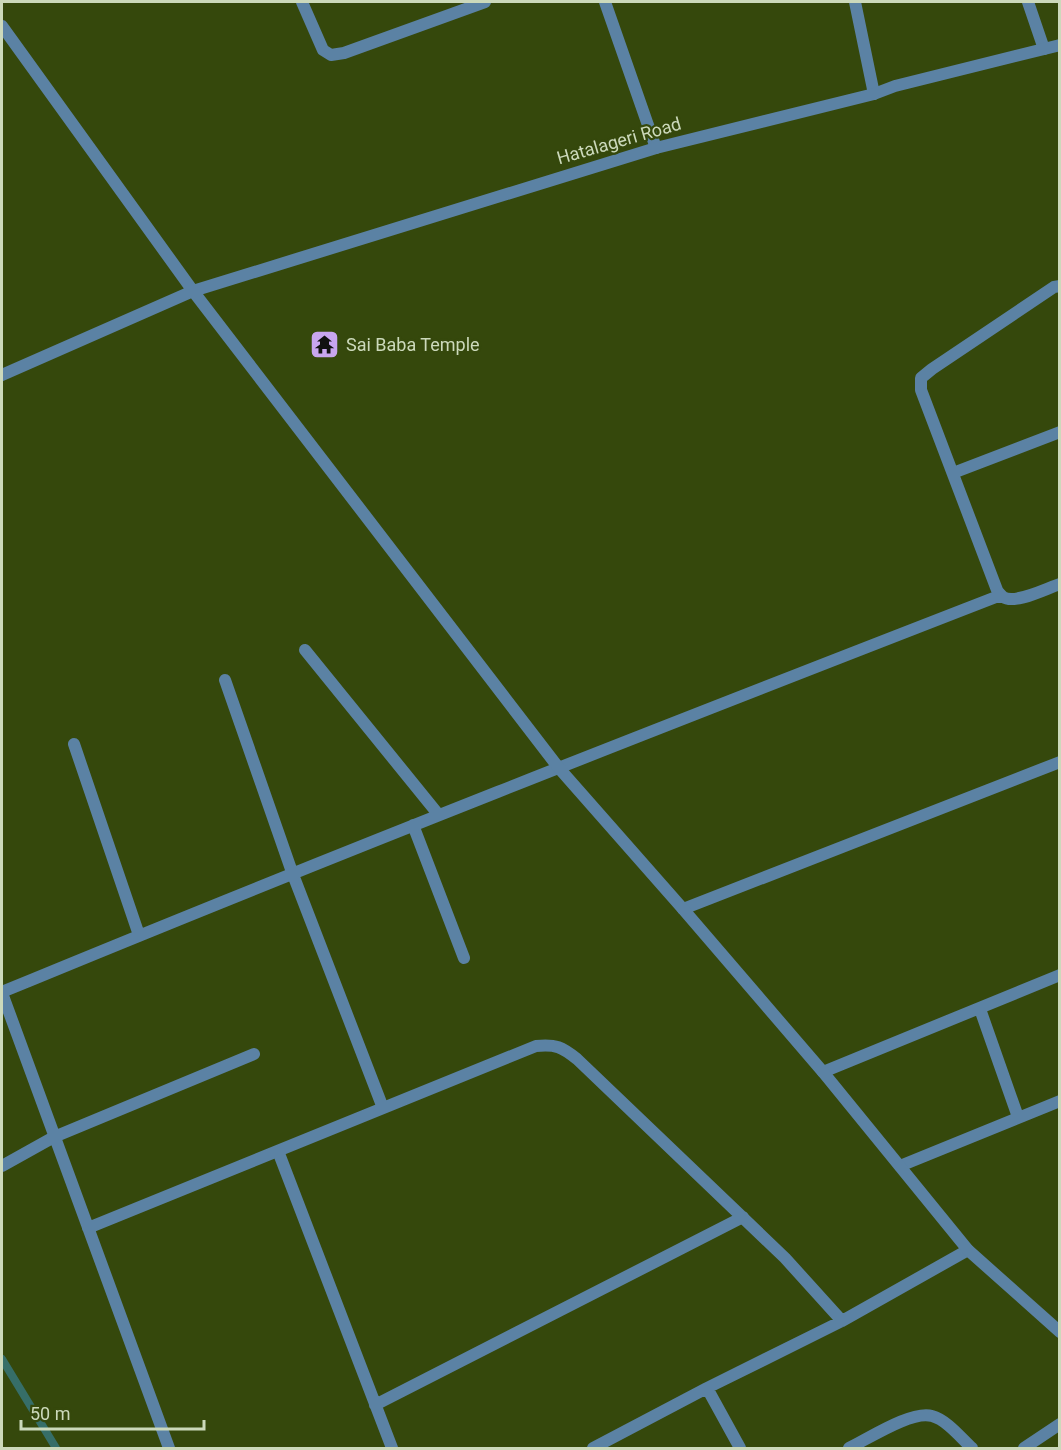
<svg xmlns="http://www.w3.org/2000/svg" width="1061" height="1450" viewBox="0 0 1061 1450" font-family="Roboto,sans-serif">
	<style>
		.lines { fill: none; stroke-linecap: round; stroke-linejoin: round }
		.stream { stroke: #366e68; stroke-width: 8 }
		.minor { stroke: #5b82a4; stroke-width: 12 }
		.tertiary { stroke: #5b82a4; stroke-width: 12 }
		.labels { text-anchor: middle; stroke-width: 4.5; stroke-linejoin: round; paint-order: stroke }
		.street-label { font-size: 18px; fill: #ccd9bb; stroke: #35480c }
		.poi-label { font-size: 18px; fill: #ccd9bb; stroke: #35480c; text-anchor: start }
	</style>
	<rect width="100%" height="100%" fill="#35480c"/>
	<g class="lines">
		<path class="stream" d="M2,1359L56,1448"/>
		<path class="minor" d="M302,2L323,50L331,55L344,53L485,2
			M605,2L656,148
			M855,2L874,94
			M1028,2L1044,49
			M1060,286L1054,287L932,369L921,378V390L997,590C997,591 1002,596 1003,597C1015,605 1047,588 1060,584
			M953,473L1060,432
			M305,650L438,814
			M225,680L292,872L383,1108
			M74,744L139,935
			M413,825L464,958
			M683,909L1060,762
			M2,992C331,856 664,726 996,597H1002
			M2,993L169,1448
			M980,1009L1018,1117
			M823,1072L1060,975
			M278,1151L392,1448
			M2,1166L54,1137L254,1054
			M900,1166L1060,1101
			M88,1228L536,1046C556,1044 562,1047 577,1059L785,1258L842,1321
			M707,1388L740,1448
			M375,1405L743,1217
			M593,1448L707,1388L842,1321L968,1250
			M849,1448C868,1439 912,1410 932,1416C947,1420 961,1438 972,1448
			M1024,1448L1060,1424"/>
		<path class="tertiary" d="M2,26L193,291L558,767L683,909L823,1072L968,1250L1060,1332
			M2,375L193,291L656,148L874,94L895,86L1060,45"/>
	</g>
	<defs>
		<symbol id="temple-square" viewBox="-11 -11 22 22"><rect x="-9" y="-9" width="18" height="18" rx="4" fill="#c8a6ef" stroke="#35480c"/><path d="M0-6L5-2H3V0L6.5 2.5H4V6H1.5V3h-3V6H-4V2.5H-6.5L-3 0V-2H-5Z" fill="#111"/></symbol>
	</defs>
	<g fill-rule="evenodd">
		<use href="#temple-square" x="308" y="328" width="33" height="33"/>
	</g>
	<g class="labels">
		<g class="street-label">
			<text transform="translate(619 141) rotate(-16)" y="6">Hatalageri Road</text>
		</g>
		<g class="poi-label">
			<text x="346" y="351">Sai Baba Temple</text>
		</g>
	</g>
	<rect width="1061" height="1450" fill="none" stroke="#ccd9bb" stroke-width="6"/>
	<path d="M21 1420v9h183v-9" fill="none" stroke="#ccd9bb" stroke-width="3"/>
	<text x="30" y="1420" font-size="18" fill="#ccd9bb" stroke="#35480c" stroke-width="4.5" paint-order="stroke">50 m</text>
</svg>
